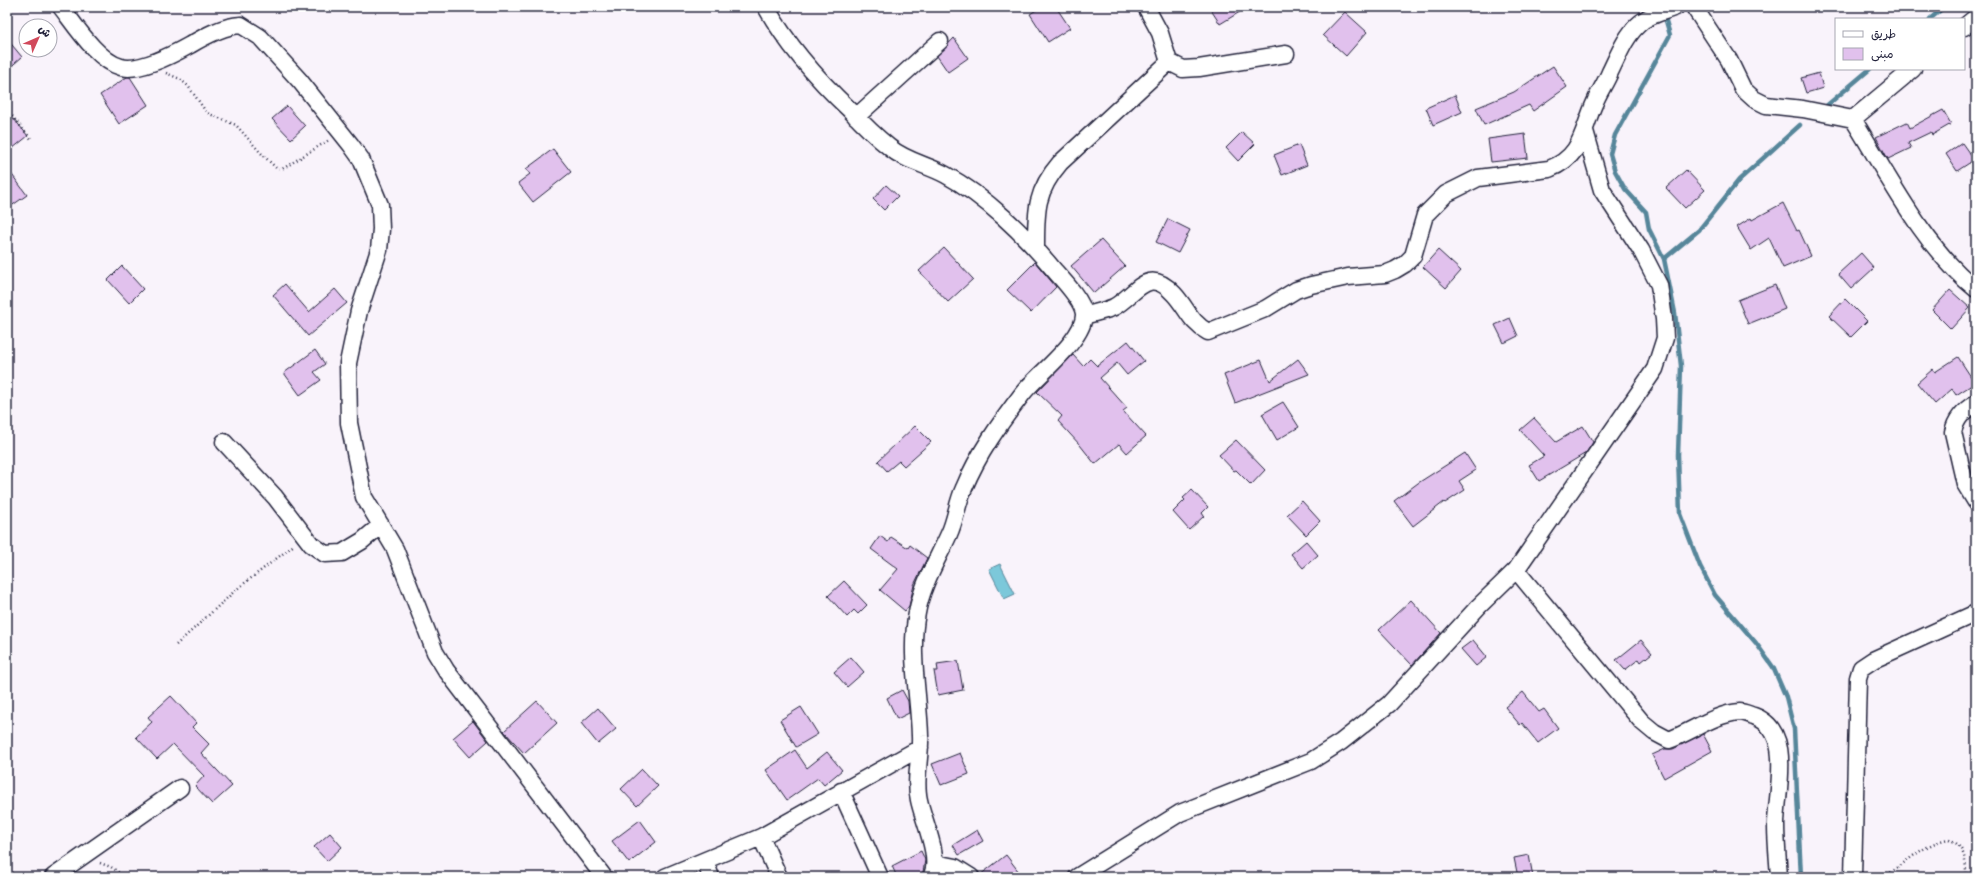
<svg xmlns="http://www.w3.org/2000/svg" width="1983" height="884" viewBox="0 0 1983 884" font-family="Mynerve,'Playpen Sans Arabic',sans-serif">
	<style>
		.water { fill: #7bc8da; stroke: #57869a }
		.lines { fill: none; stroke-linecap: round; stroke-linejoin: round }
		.stream { stroke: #57869a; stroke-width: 4.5 }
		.building { fill: #e1c1ed; stroke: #22223b }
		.minor-casing { stroke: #22223b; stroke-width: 19 }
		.path { stroke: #22223b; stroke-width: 2.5; stroke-dasharray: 1 3; stroke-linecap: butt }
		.minor { stroke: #fff; stroke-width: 16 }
	</style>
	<rect width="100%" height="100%" fill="#f9f3fb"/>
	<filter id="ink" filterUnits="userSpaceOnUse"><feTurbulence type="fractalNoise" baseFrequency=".025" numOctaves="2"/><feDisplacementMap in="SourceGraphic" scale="8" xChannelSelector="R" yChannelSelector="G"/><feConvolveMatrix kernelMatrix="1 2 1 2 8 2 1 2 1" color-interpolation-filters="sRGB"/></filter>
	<g filter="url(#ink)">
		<path class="water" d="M1000,564L1015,594L1004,599L989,569Z"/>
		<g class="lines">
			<path class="stream" d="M1664,14L1670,35L1615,135L1610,154L1615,171L1625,189L1646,212L1649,229L1664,259L1675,313L1681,366L1678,455L1680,514L1700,566L1715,595L1756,643L1773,667L1786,697L1794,729L1801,877
				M1930,19L1944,7
				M1825,107L1870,69
				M1664,259L1699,230L1739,180L1800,125"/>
		</g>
		<path class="building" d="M1041,7H1056L1070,28L1048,42L1030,14Z
			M1209,7H1248L1220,24Z
			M1345,12L1367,32L1346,56L1323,35Z
			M954,38L968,58L948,72L937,56Z
			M7,39L22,57L7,70Z
			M1553,66L1567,87L1533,111L1529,105L1484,125L1476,108L1514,92Z
			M1819,73L1823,88L1806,93L1801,78Z
			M127,77H130L148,105L119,124L100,95Z
			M1455,95L1462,112L1433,125L1426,108Z
			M287,106L305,126L291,139L272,119Z
			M1943,110L1951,124L1932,135L1931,132L1908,143L1911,148L1888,159L1876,137L1907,122L1910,128Z
			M14,119L28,136L7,153V125Z
			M1242,132L1255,144L1238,161L1226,148Z
			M1525,134L1528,158L1491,162L1488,139Z
			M1962,143L1974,160L1957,171L1946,154Z
			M1299,145L1307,165L1282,175L1274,155Z
			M553,149L571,172L533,202L518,183L530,174L526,169Z
			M7,168L27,195L7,209Z
			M1686,170L1705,190L1685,208L1666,188Z
			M886,185L898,196L884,210L873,199Z
			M1783,203L1797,231L1799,230L1811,256L1783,268L1769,238L1751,250L1737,227L1751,218L1752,220Z
			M1168,219L1190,230L1178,253L1156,242Z
			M1101,240L1125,266L1094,293L1071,266Z
			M944,248L973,279L948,302L919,271Z
			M1438,250L1461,271L1446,288L1423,267Z
			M1861,253L1874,268L1851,289L1838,274Z
			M1035,262L1056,287L1031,313L1007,290Z
			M122,266L143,289L129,303L108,280Z
			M285,284L309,312L335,289L347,303L308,336L273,295Z
			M1775,285L1785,309L1748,324L1738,300Z
			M1950,290L1970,308L1951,329L1932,310Z
			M1845,299L1867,321L1851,337L1829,316Z
			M1510,318L1518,336L1504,343L1495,325Z
			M1128,341L1144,361L1127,375L1117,363L1100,378L1127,408L1123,411L1146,436L1127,453L1119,444L1095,464L1080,445L1058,421L1062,416L1037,392L1073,355L1083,366L1090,359L1097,366Z
			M315,350L325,364L314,372L321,380L300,395L284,373Z
			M1958,357L1975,383L1956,395L1952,389L1935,404L1917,383L1933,369L1935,372Z
			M1298,359L1309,374L1235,403L1224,375L1261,360L1270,381Z
			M1283,402L1299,427L1277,440L1262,414Z
			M1534,418L1556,442L1583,426L1593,442L1586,453L1539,481L1529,465L1544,456L1520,430Z
			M915,426L931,442L904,466L899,461L887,471L878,461Z
			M1236,440L1265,470L1251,485L1236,470L1234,471L1219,455Z
			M1465,453L1476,470L1459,481L1465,490L1445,503L1444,502L1413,526L1394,501L1418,483Z
			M1192,490L1208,507L1202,513L1204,516L1189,530L1173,512L1185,500L1183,498Z
			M1302,501L1320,521L1306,535L1287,515Z
			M880,536L888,542L891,537L908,548L910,545L927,558L914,585L909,606L905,611L880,590L898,569L871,549Z
			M1306,541L1318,555L1303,568L1291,554Z
			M844,581L867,605L858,614L854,610L847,617L828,596Z
			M1411,600L1441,633L1412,665L1379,630Z
			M1473,640L1487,657L1476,666L1461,649Z
			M1641,640L1652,653L1641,662L1639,659L1625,670L1616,660Z
			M851,657L864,672L847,687L834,672Z
			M958,661L963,690L938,695L934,671H938L937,664Z
			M902,690L908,701L909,713L897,719L887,698Z
			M1523,692L1539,712L1544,709L1558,728L1538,743L1522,723L1520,725L1505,707Z
			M171,696L196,723L192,727L209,744L201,753L232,786L212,804L195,786L204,776L173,744L157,759L136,737L152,722L148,717Z
			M537,701L557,723L524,753L504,731Z
			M801,707L818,734L796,747L780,720Z
			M598,708L616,729L598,744L581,723Z
			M473,721L488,741L470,757L453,738Z
			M1703,734L1712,751L1664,778L1652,755L1665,749H1673Z
			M795,750L807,768L827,752L842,770L824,785L818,778L787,800L766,770Z
			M960,753L969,774L941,785L932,764Z
			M642,769L658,786L637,806L621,789Z
			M640,820L656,842L629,863L612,841Z
			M977,830L983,841L959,855L953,845Z
			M330,833L342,847L327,861L314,847Z
			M921,851L925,860L923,872L914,877H897L892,866Z
			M1006,855L1019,872L1012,877H980V875Z
			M1529,855L1533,877H1518L1514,858Z"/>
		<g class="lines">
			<defs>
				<path id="minor" d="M61,7C75,25 98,61 121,67C139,72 174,54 190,45C205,36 223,26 241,25L260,37L300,81L351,145L361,159L380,205L381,229L379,250L359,311L348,363L349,423L364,497L395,549L435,652L446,670L604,877
					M766,7C788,46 817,79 850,110C862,123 875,136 889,147C905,161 928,165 946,175C985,196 1026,236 1054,270C1063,280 1083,301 1084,314C1085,339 1038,374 1023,393C1000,423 978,454 964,488C957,503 956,519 949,534C937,561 922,584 917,613C909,653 919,696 920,736C921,757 914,779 919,800C923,820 942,859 931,877
					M1146,7L1160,33L1169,62L1183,69L1199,68L1286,54
					M1694,7L1729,60L1743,89L1754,99L1766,105L1803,109L1853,119L1913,69
					M1964,27L1976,17
					M856,117L940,41
					M1853,119C1888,175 1924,248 1976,289
					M1036,248C1036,212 1035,192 1060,163L1169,62
					M1084,316C1093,313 1105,311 1114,307C1137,294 1147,265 1174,294C1187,308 1190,322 1208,332L1265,309L1296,290L1311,285L1348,277L1385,274L1395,270L1405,264L1413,256L1425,215L1446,194L1478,178L1549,169C1583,156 1582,130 1595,102C1599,92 1606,82 1610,72C1618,56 1625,37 1638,25C1648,15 1663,12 1676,7
					M1976,403C1964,410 1956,418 1953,432L1965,484L1976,502
					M224,442L275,497L311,544L325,554L342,553L362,541L381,525
					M1516,570L1642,722L1654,732L1669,740C1693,731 1714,714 1740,712C1744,712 1750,715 1754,716C1795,731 1776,792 1776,825C1776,842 1778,860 1779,877
					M841,791L880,877
					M761,837L779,877
					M705,861L711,877
					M935,863L955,867L971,877
					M53,877L180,788
					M665,877L761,837L920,748
					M1077,877L1180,813L1311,761L1341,742L1389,704L1479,606L1516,570L1655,369L1665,338L1664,319L1659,285L1641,250L1602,190L1585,131
					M1853,877L1858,678L1861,668L1873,660L1976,613"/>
			</defs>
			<use href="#minor" class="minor-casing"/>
			<path class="path" d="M166,73L180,79L188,86L207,113L236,125L260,152L276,168L282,169L287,166L329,140
				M7,110L32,140
				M176,645L237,589L294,545
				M100,863L111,867L125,877
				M1884,877C1905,864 1924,843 1949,839C1965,846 1966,861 1966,877"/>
			<use href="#minor" class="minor"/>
		</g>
	</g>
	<rect width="1983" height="884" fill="none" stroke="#fff" stroke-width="24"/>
	<rect x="12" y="12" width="1959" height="860" fill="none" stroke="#22223b" stroke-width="1.5" filter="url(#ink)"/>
	<rect x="1835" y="18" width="130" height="52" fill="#ffffff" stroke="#a7a7b1"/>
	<rect x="1843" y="31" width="20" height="6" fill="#ffffff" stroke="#a7a7b1"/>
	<text x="1871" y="38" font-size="12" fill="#22223b">طريق</text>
	<rect x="1843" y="48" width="20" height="12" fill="#e1c1ed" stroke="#a7a7b1"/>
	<text x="1871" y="58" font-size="12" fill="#22223b">مبنى</text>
	<g transform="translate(38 38) rotate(45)"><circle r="19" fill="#ffffff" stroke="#a7a7b1"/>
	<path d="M0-3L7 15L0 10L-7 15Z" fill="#d1495b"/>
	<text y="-6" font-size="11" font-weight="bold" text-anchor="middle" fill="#22223b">ش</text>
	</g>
</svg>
